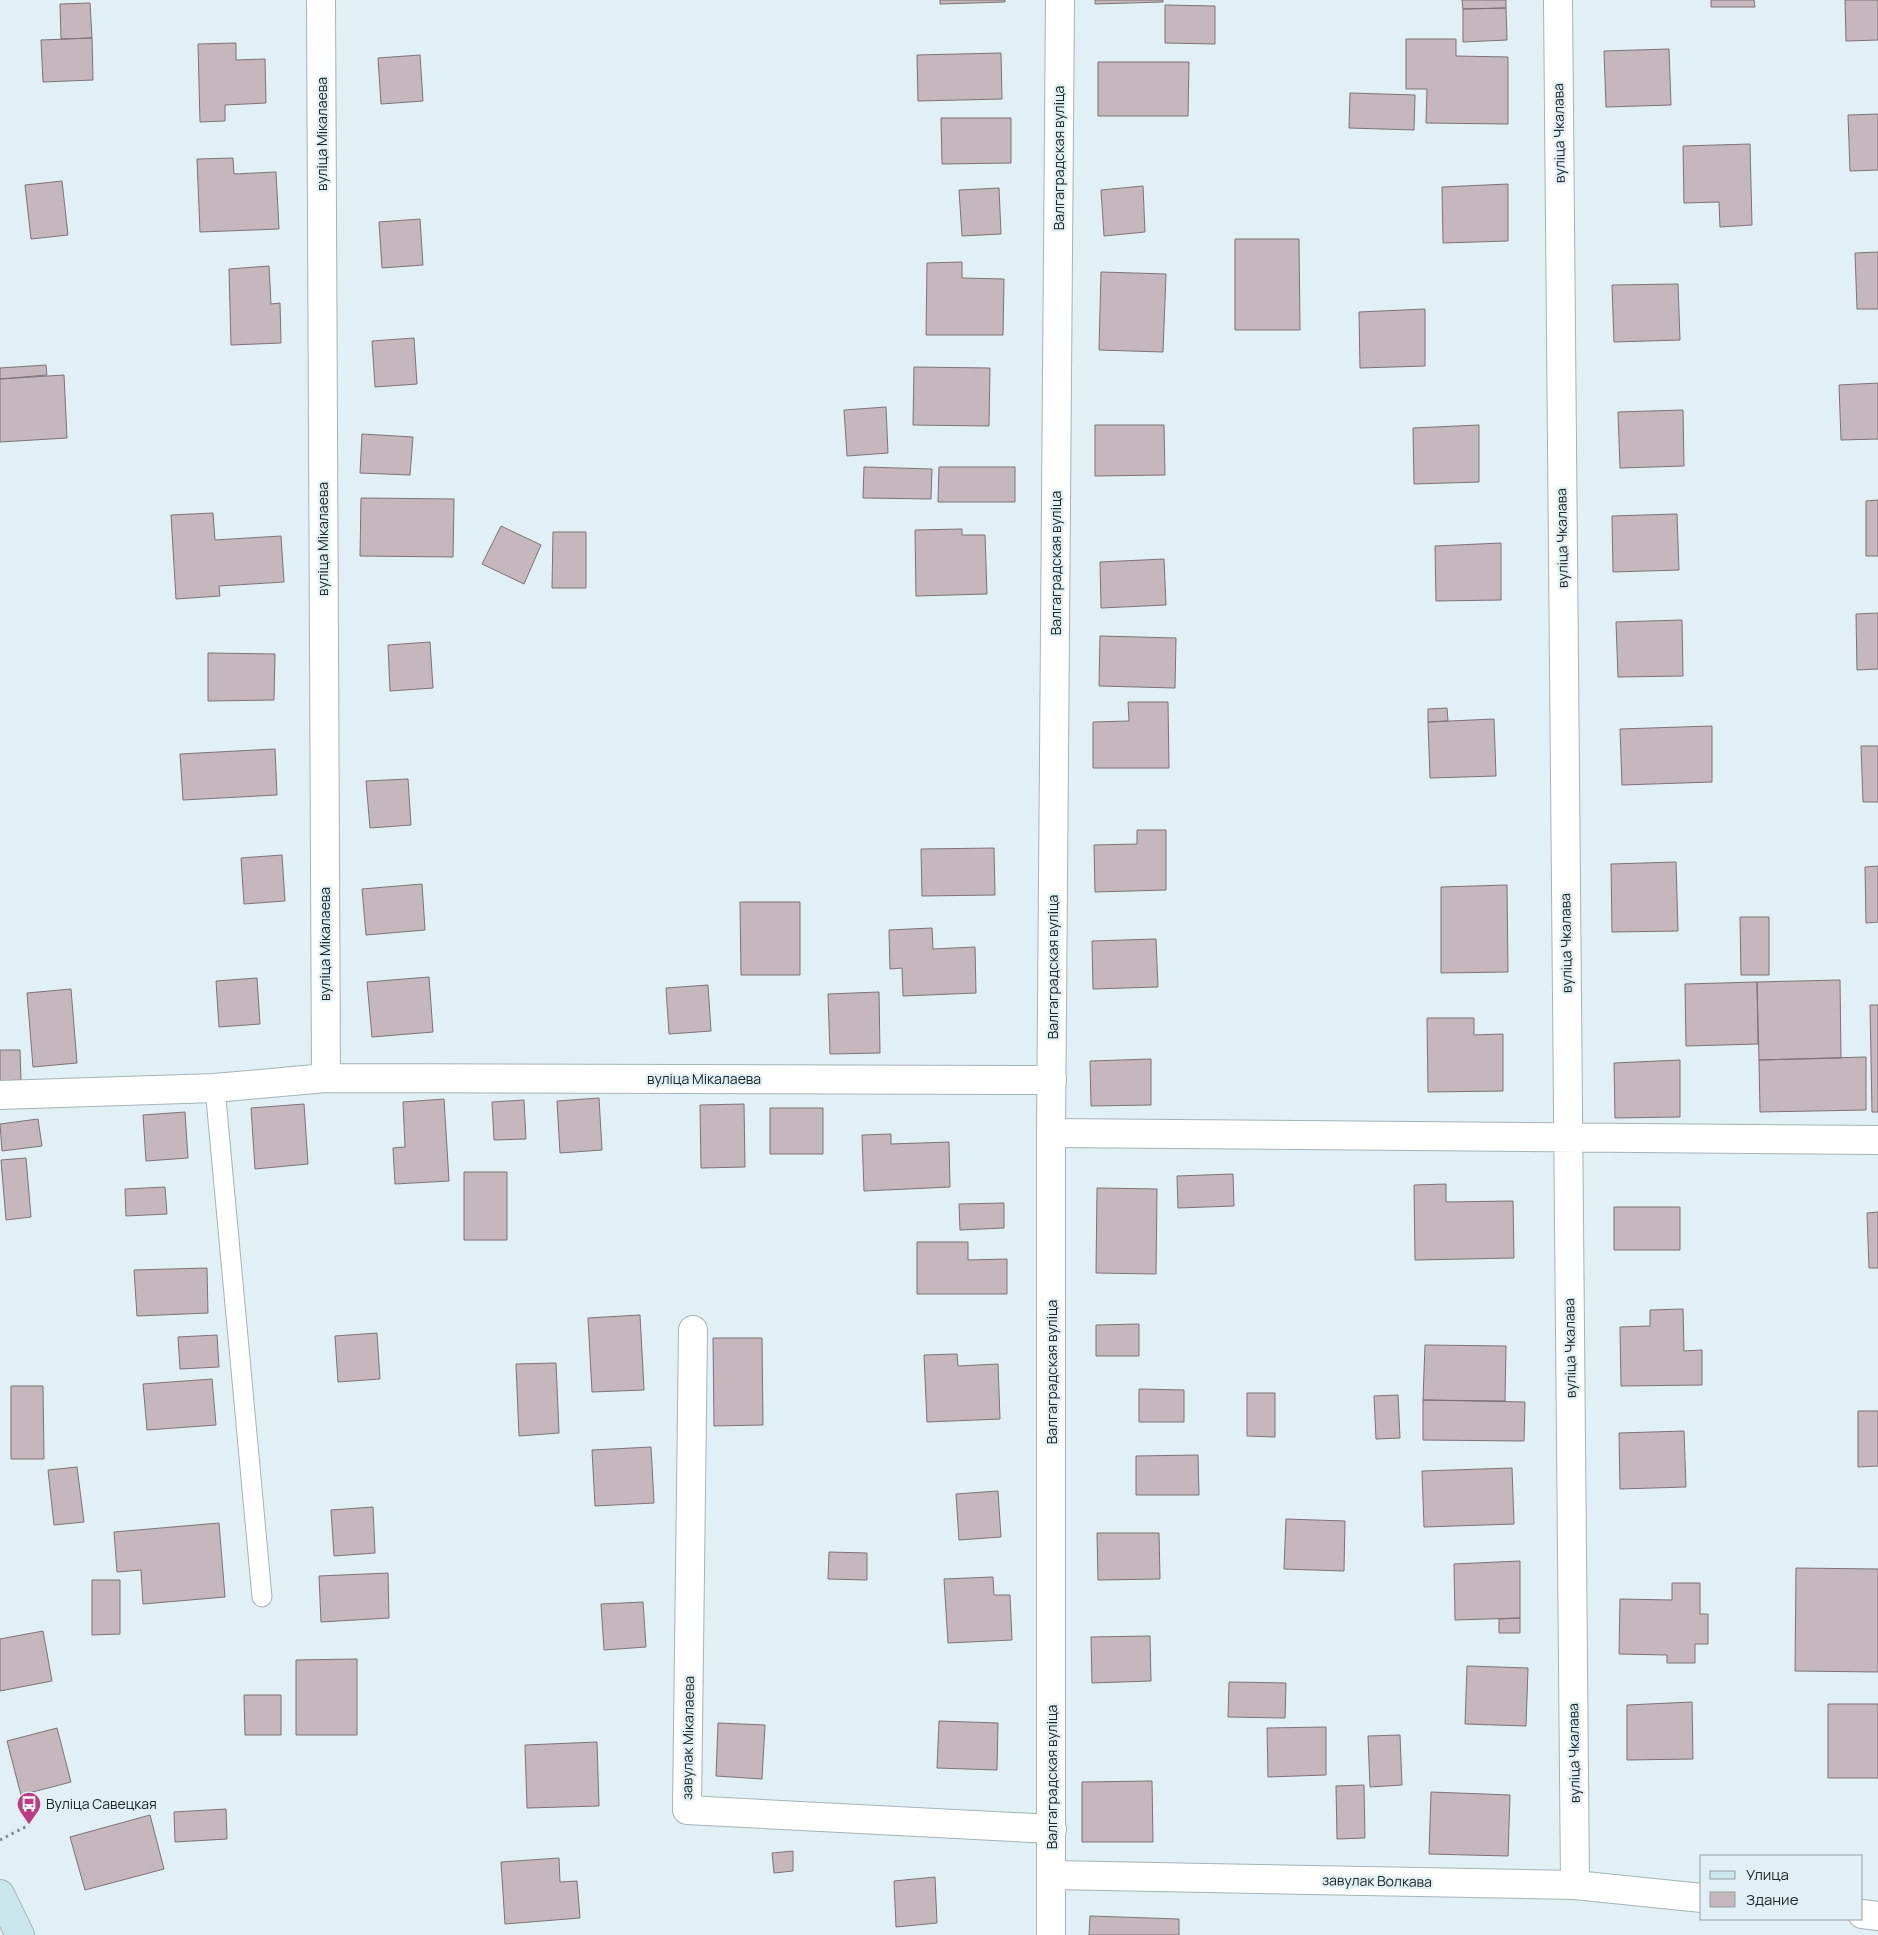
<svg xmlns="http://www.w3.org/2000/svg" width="1878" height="1935" viewBox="0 0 1878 1935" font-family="Manrope,sans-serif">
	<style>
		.building { fill: #c5b7bd; stroke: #7e7277 }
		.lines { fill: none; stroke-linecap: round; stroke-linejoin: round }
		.service-casing { stroke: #a5b3b7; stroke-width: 21 }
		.minor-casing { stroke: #a5b3b7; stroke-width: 30 }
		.tertiary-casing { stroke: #a5b3b7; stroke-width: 30 }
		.secondary-casing { stroke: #a5b3b7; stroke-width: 30 }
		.path { stroke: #828d90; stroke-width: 3; stroke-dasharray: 2.5 4; stroke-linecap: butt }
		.service { stroke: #fff; stroke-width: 19 }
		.minor { stroke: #fff; stroke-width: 28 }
		.tertiary { stroke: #fff; stroke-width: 28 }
		.secondary { stroke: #cae7ee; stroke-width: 28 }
		.labels { text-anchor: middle; stroke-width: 4.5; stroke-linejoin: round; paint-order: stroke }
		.street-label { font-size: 14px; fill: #212729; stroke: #e0f0f4 }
		.poi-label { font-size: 14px; fill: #212729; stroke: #e0f0f4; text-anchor: start }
	</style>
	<rect width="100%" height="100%" fill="#e0f0f4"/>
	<path class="building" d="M940,0H1005V2L940,4Z
		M1095,0H1163V2L1095,4Z
		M1462,0H1506V8L1463,9Z
		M1711,0H1754L1755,7H1711Z
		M1845,0H1878V40L1846,41Z
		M90,3L92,38L61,39L60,4Z
		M1165,5L1215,6V44L1165,43Z
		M1506,8L1507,40L1463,42V9Z
		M92,38L93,80L43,82L41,40Z
		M1406,39H1456V56L1508,57V124L1426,123L1427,89H1406Z
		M236,43V60L265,59L266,103L225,105V121L200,122L198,44Z
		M1669,49L1671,105L1606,107L1604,51Z
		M1001,53L1002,99L918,101L917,55Z
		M420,55L423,101L381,104L378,58Z
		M1098,62H1189L1188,116H1098Z
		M1350,93L1415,95L1414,130L1349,128Z
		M1878,114V170L1850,171L1848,115Z
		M941,118H1011V163L942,164Z
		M1750,144L1752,225L1720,227L1719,202L1684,203L1683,146Z
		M233,158L234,174L276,172L279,229L200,232L197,159Z
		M62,181L68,235L31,239L25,185Z
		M1508,184V241L1443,243L1442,187Z
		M1143,186L1145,232L1104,236L1101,190Z
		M999,188L1001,234L962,236L959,190Z
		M420,219L423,265L382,268L379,222Z
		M1235,239H1299L1300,330H1235Z
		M1878,252V309H1857L1855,253Z
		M962,262V278L1004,279L1003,335H926L927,263Z
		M269,266L271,304L280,303L281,343L231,345L229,269Z
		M1101,272L1166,274L1163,352L1099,350Z
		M1678,284L1680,340L1614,342L1612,285Z
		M1425,309V366L1360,368L1359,312Z
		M414,338L417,384L375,387L372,341Z
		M46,365L47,375L0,379V368Z
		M914,367L990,368L989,426L913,425Z
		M64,375L67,438L0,442V379Z
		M1878,383V439L1841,440L1839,385Z
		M886,407L888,453L847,456L844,410Z
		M1683,410L1684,466L1620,468L1618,412Z
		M1095,425H1164L1165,475L1095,476Z
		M1479,425V482L1414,484L1413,428Z
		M362,434L413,437L410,475L360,473Z
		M864,467L932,469L931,499L863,498Z
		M939,467H1015V502H938Z
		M361,498L454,499L453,557L360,556Z
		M1878,500V556H1866V501Z
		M213,513L215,540L281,536L284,582L219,586L220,596L176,599L171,515Z
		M1677,514L1679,570L1613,572L1612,516Z
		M501,526L541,545L524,584L482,564Z
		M962,529V535H985L987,594L916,596L915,530Z
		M553,532H586V588H552Z
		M1501,543V600L1436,601L1435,546Z
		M1164,559L1166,605L1101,608L1100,562Z
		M1878,613V669L1857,670L1856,614Z
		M1682,620L1683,676L1618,677L1616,622Z
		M1100,636L1176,638L1175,688L1099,686Z
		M430,642L433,688L390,691L388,645Z
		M208,653L275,654L274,700L208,701Z
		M1128,702H1168L1169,768H1093V722L1129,721Z
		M1447,708L1448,721L1428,722V709Z
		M1494,719L1496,776L1430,778L1428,722Z
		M1712,726V782L1622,785L1620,729Z
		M1861,746H1878V802H1863Z
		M275,749L277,795L183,800L180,754Z
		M408,779L411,825L370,828L366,781Z
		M1137,830H1166V890L1095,892L1094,845L1137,844Z
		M994,848L995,895L922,896L921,849Z
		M282,855L285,901L244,904L241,858Z
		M1676,862L1678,931L1612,932L1611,864Z
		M1878,866V922L1866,923L1865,867Z
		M422,884L425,930L366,935L362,889Z
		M1507,885L1508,972L1441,973V887Z
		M740,902H800V975H741Z
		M1740,917H1769V975H1741Z
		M932,928L933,949L975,947L976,993L903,996L902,968L890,969L889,930Z
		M1156,939L1158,987L1093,989L1092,941Z
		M429,977L433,1032L372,1037L367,982Z
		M257,978L260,1024L219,1027L216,981Z
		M1840,980L1841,1058L1759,1060L1757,982Z
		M1757,982L1758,1044L1686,1046L1685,984Z
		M708,985L711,1031L669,1034L666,988Z
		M71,989L77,1063L33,1067L27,993Z
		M879,992L880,1053L830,1054L828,994Z
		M1870,1005H1878V1112H1872Z
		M1427,1018H1474V1035L1503,1034V1091L1428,1092Z
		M0,1050H20L21,1080L0,1081Z
		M1866,1057V1110L1760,1112L1759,1060Z
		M1151,1059V1105L1091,1106L1090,1061Z
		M1680,1060V1117L1615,1118L1614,1063Z
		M599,1098L602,1150L560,1153L557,1101Z
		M444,1099L449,1181L395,1184L393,1148L405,1147L403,1102Z
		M524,1100L526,1139L494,1140L492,1102Z
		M304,1104L308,1164L255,1169L251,1108Z
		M744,1104L745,1167L701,1168L700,1105Z
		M770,1108H823V1154H770Z
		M185,1112L188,1158L146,1161L143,1115Z
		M38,1119L42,1146L2,1151L0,1124Z
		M891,1134V1144L949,1142L950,1187L864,1191L862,1135Z
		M26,1158L31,1217L6,1220L1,1160Z
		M464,1172H507V1240H464Z
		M1233,1174L1234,1206L1178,1208L1177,1176Z
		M1446,1184V1202L1513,1201L1514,1258L1415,1260L1414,1185Z
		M165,1187L167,1214L126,1216L125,1189Z
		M1097,1188L1157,1189L1156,1274L1096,1273Z
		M1004,1203V1228L960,1230L959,1204Z
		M1614,1207H1680V1250H1614Z
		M1878,1212V1268H1869L1867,1213Z
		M917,1242H968V1260L1007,1259V1294H917Z
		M207,1268L208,1313L137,1316L134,1270Z
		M1683,1309L1684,1351L1702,1350V1385L1621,1386L1620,1327L1650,1326V1310Z
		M640,1315L644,1390L592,1392L588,1318Z
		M1139,1324V1356H1096V1325Z
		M377,1333L380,1379L338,1382L335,1336Z
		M217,1335L219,1367L180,1369L178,1337Z
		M713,1338H762L763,1425L714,1426Z
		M1425,1345L1506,1346L1505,1401L1423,1400Z
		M957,1354L958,1366L998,1364L1000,1419L927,1422L924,1355Z
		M556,1363L559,1433L519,1436L516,1364Z
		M212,1379L216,1425L147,1430L143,1384Z
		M11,1386H43L44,1459H11Z
		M1139,1389L1184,1390V1422H1139Z
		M1247,1393H1275V1437L1247,1436Z
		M1398,1395L1400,1438L1376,1439L1374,1396Z
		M1423,1400L1525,1402L1524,1441L1423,1440Z
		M1858,1411H1878V1466L1858,1467Z
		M1684,1431L1686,1487L1620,1489L1619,1433Z
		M651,1447L654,1503L595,1506L592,1450Z
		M1198,1455L1199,1495H1136V1456Z
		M77,1467L84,1522L54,1525L48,1470Z
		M1512,1468L1514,1524L1424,1527L1422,1471Z
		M998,1491L1001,1537L959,1540L956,1494Z
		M373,1507L375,1553L334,1556L331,1510Z
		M1286,1519L1345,1521L1344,1571L1284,1569Z
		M219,1523L225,1597L143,1604L141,1570L117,1572L114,1532Z
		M1097,1533H1159L1160,1579L1098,1580Z
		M829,1552L867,1553V1580L828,1579Z
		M1520,1561V1618L1455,1620L1454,1564Z
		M1796,1568L1878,1569V1672L1795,1671Z
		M388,1573L389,1618L321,1622L319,1576Z
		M993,1577L994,1595H1010L1012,1640L948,1643L944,1579Z
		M92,1580H120V1634L92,1635Z
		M1672,1583H1700V1614H1708V1644H1695V1663H1667V1655L1619,1654L1620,1599L1672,1600Z
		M643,1602L646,1647L604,1650L601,1604Z
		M1520,1618V1633H1499V1619Z
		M43,1631L52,1681L0,1691V1639Z
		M1150,1636L1151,1681L1092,1683L1091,1637Z
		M357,1659V1735H296V1660Z
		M1467,1666L1528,1668L1526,1726L1465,1724Z
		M1229,1682L1286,1683L1285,1718L1228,1717Z
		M244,1695H281V1735H245Z
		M1692,1702L1693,1759L1627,1760V1705Z
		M1828,1704H1878V1778H1828Z
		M939,1721L998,1723L997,1770L937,1768Z
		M718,1723L765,1725L762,1779L716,1776Z
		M1326,1727V1775L1268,1777L1267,1728Z
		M57,1728L71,1782L21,1795L7,1741Z
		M1400,1735L1402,1785L1370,1787L1368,1736Z
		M597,1742L599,1806L527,1808L525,1745Z
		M1152,1781L1153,1842H1082V1782Z
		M1364,1785L1365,1838L1337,1839L1336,1786Z
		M1431,1792L1510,1795L1508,1856L1429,1854Z
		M226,1809L227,1839L175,1842L174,1812Z
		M150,1815L164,1869L85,1890L70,1837Z
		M793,1851V1871L774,1873L772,1853Z
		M559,1858L560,1882L577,1881L580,1918L505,1924L501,1862Z
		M935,1877L937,1923L896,1927L894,1881Z
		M1090,1916L1179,1919V1935H1089Z"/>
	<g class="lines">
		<defs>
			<path id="service" d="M215,1088L262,1597"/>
			<path id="minor" d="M321,0L326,1078
				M1558,0L1575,1885
				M0,1095L215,1088L326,1078L1052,1080
				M1051,1133L1878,1140
				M693,1330L687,1810L1052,1829
				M1052,1875L1575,1885L1702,1898
				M1862,1914L1878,1916"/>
			<path id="tertiary" d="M1051,1935V1133L1060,0"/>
			<path id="secondary" d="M0,1894L20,1935"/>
		</defs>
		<use href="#service" class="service-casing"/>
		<use href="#minor" class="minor-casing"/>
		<use href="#tertiary" class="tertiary-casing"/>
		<use href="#secondary" class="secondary-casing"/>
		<path class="path" d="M0,1840L29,1825"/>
		<use href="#service" class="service"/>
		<use href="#minor" class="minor"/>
		<use href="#tertiary" class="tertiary"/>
		<use href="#secondary" class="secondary"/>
	</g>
	<defs>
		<symbol id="bus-pin" viewBox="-11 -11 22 30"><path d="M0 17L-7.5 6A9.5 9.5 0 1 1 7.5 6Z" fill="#be3b83" stroke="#e0f0f4"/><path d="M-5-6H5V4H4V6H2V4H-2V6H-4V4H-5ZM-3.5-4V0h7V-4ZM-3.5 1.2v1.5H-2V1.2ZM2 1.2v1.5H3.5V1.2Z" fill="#fff"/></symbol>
	</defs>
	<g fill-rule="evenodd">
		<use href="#bus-pin" x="15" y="1790" width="28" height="38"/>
	</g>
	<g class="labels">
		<g class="street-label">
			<text transform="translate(1559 133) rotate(-91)" y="5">вуліца Чкалава</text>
			<text transform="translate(322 134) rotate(-90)" y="5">вуліца Мікалаева</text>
			<text transform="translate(1059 158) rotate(-90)" y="5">Валгаградская вуліца</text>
			<text transform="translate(1562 538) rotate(-91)" y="5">вуліца Чкалава</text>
			<text transform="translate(323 539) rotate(-90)" y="5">вуліца Мікалаева</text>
			<text transform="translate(1056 563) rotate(-90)" y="5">Валгаградская вуліца</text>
			<text transform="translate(1566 943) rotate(-91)" y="5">вуліца Чкалава</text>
			<text transform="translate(325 944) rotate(-90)" y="5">вуліца Мікалаева</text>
			<text transform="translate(1053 967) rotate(-90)" y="5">Валгаградская вуліца</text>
			<text x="704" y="1084">вуліца Мікалаева</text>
			<text transform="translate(1570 1348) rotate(-91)" y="5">вуліца Чкалава</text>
			<text transform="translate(1052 1372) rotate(-90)" y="5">Валгаградская вуліца</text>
			<text transform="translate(688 1738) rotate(-89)" y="5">завулак Мікалаева</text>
			<text transform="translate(1574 1753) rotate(-91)" y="5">вуліца Чкалава</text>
			<text transform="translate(1052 1777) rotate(-90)" y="5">Валгаградская вуліца</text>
			<text transform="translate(1377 1881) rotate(1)" y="5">завулак Волкава</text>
		</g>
		<g class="poi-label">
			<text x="46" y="1809">Вуліца Савецкая</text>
		</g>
	</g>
	<rect x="1700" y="1855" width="162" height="65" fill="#e0f0f4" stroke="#94a0a3"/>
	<rect x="1710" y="1871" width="25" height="8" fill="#cae7ee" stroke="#94a0a3"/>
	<text x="1746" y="1880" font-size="15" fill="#212729">Улица</text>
	<rect x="1710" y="1892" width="25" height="15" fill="#c5b7bd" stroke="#94a0a3"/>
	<text x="1746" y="1905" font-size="15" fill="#212729">Здание</text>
</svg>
